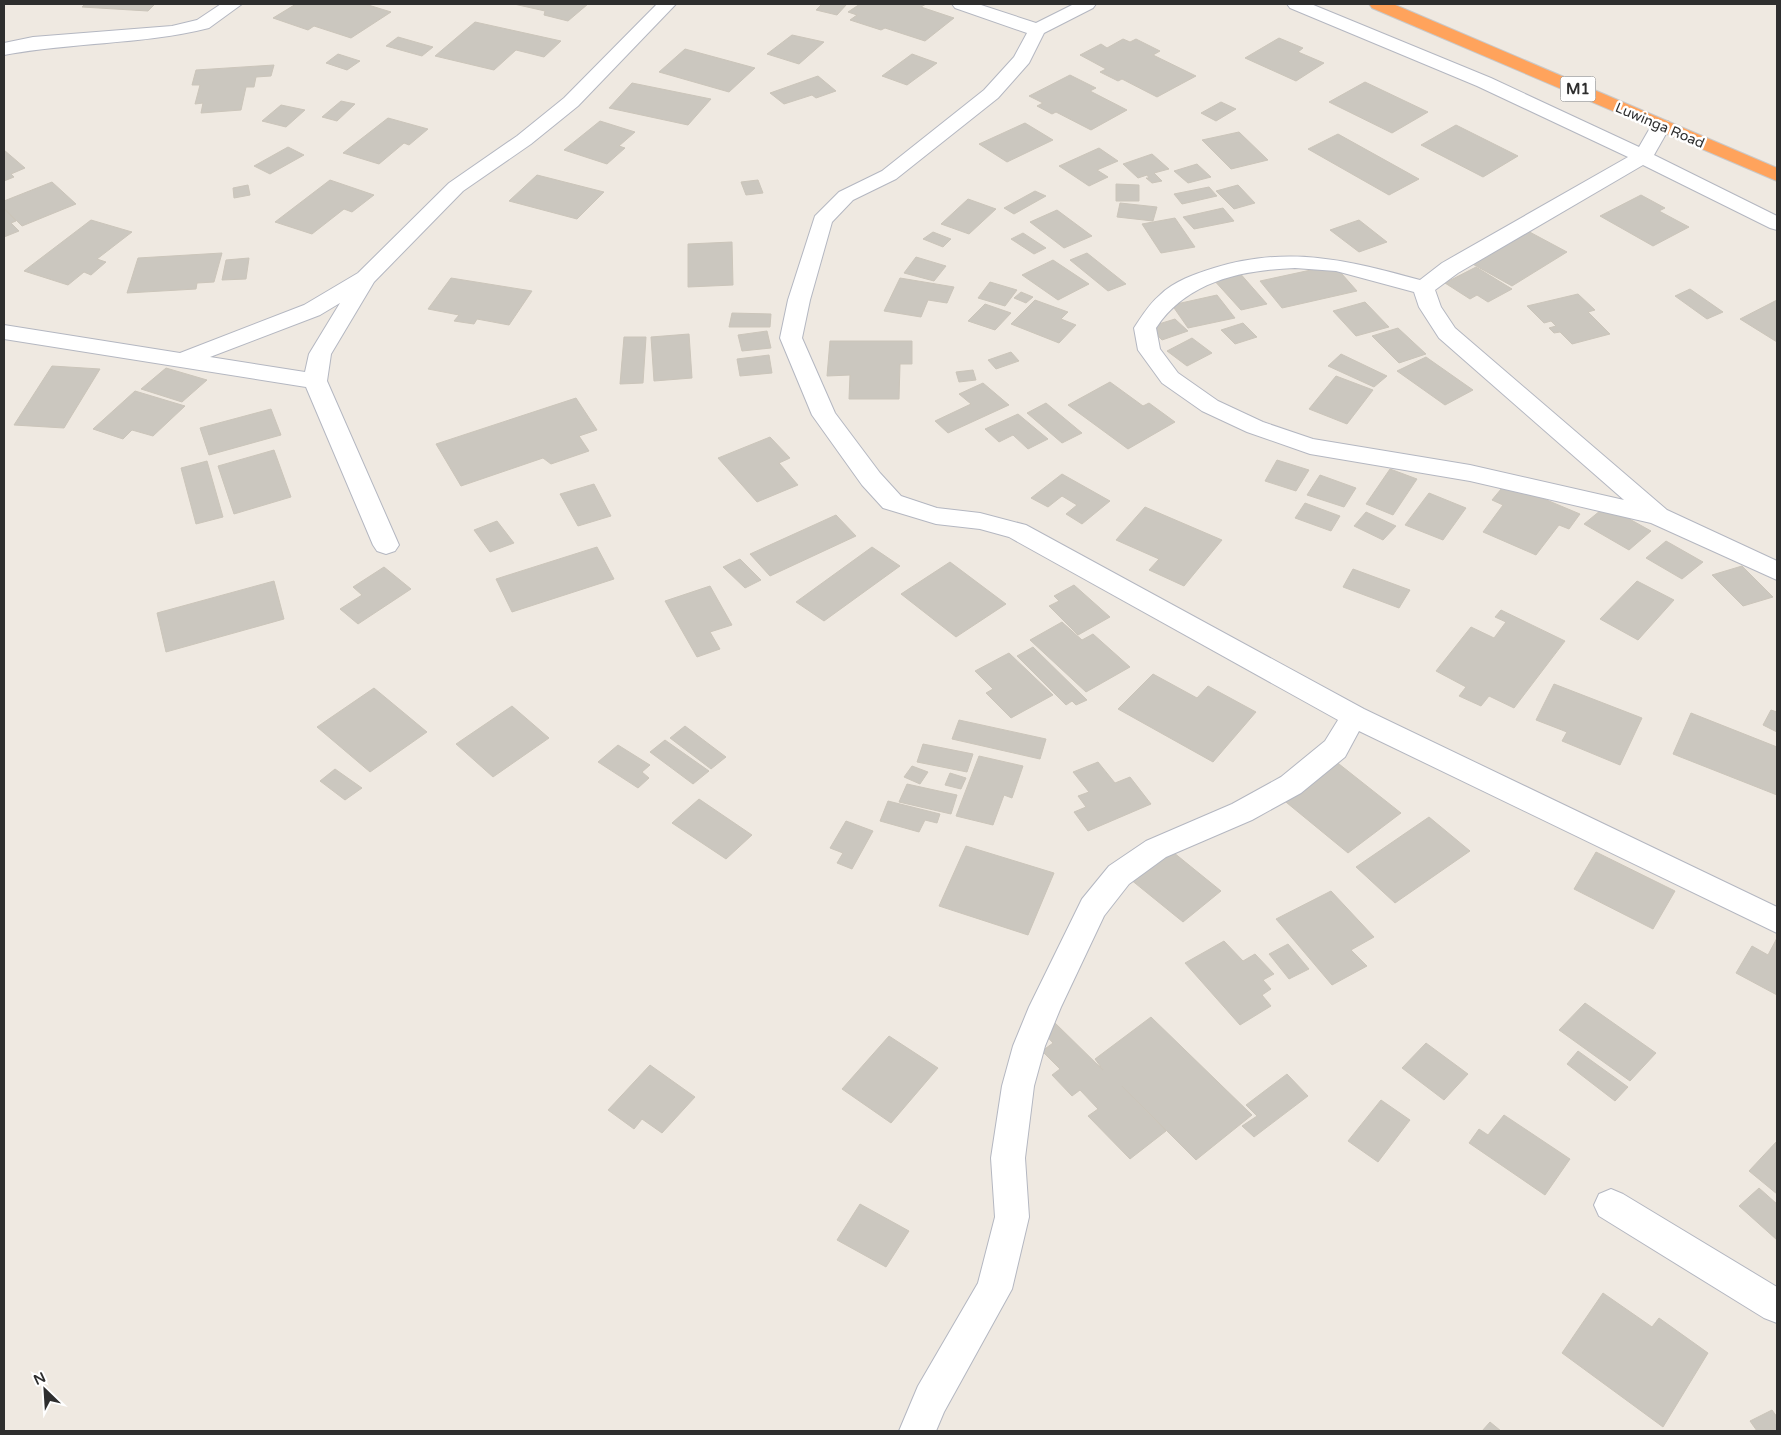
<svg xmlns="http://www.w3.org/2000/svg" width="1781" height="1435" viewBox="0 0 1781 1435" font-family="'Varela Round',sans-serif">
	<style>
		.building { fill: #cbc7bf; stroke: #cbc5ba }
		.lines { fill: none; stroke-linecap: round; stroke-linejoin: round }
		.street-casing { stroke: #b4b7c1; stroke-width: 2 }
		.highway-casing { stroke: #c9c9c9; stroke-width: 2 }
		.street { fill: #fff; fill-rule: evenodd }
		.highway { fill: #ffa35c; fill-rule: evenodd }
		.labels { text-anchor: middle; stroke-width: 5; stroke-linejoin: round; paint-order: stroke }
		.far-street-label { font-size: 14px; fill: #2e2e2e; stroke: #fff }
		.shield { fill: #fff; stroke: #6d6d6d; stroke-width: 1 }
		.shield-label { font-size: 15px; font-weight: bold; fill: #2e2e2e }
	</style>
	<rect width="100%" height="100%" fill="#efe9e1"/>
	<path class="building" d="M85,4H155L148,11L82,7Z
		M296,4H365L391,12L351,38L314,26L308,30L273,18Z
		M514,4H588L568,21L544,15L545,11Z
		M822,4H847L837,15L816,10Z
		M860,4H926L921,7L954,18L925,41L885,28L881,30L850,20L857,15L848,12Z
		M475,22L561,41L544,57L516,50L494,70L435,56Z
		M792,35L824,42L799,64L767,54Z
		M398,37L433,47L422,56L386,46Z
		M1279,38L1303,48L1298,52L1324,63L1296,81L1245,58Z
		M1123,39L1130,42L1136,39L1160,51L1153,55L1196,76L1157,97L1122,79L1118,81L1100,72L1106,69L1080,55L1101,44L1107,48Z
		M685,49L755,68L729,92L659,72Z
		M338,54L360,61L347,70L326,63Z
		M912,54L937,63L907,85L882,76Z
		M274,65L271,76L256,77L254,87H246L241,110L201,113L203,103L195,104L200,85H192L196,70Z
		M1070,75L1096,88L1090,91L1127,110L1091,130L1056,112L1052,114L1037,106L1043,103L1029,96Z
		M818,76L836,91L816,98L812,95L784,104L770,93Z
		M1365,82L1428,112L1392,133L1329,102Z
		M632,83L711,99L688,125L609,108Z
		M341,101L355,104L337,121L322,117Z
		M1221,102L1236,109L1216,121L1201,113Z
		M281,105L305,110L286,127L262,121Z
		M388,118L428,129L409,145L404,143L379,164L343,153Z
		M600,121L635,132L619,146L625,148L607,164L564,150Z
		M1025,123L1053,140L1007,162L979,144Z
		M1456,125L1518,156L1483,177L1421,145Z
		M1239,132L1268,160L1231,169L1202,140Z
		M1338,134L1419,179L1389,195L1308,149Z
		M288,147L304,155L270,174L254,166Z
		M1099,148L1118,161L1097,170L1108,177L1089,186L1059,166Z
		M4,150L25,168L11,174L14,177L4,181Z
		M1152,154L1169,169L1154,173L1162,181L1152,183L1146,178H1149L1147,175L1138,178L1123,164Z
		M1197,164L1211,177L1188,183L1174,171Z
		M537,175L604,192L577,219L509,201Z
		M330,180L374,195L352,212L344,209L312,234L275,222Z
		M758,180L763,193L746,195L741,182Z
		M52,182L76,204L22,226L4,208V201Z
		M1116,184L1139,185V201H1116Z
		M248,185L250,195L234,198L233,188Z
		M1238,185L1255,203L1234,209L1216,191Z
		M1209,187L1217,196L1182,204L1174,194Z
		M1035,191L1046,196L1014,214L1004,208Z
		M1641,195L1665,208L1659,211L1689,227L1653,246L1600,216Z
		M968,199L996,209L969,234L941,224Z
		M1120,203L1157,207L1153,221L1117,217Z
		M1223,208L1234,221L1194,229L1183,217Z
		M4,209L16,221L11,223L19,231L4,237Z
		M1057,210L1092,236L1064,248L1030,222Z
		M1175,218L1195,247L1161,253L1142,224Z
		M91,220L132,232L97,259L106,262L91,275L84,272L68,285L24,271Z
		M1359,220L1387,242L1359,252L1330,230Z
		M1524,229L1567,252L1512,286L1469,262Z
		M933,232L951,239L943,247L923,239Z
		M1023,233L1046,248L1034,254L1011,239Z
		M732,242L733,285L688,287V244Z
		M222,253L214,282L197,283L196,289L127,293L138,258Z
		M1087,253L1126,284L1108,291L1070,260Z
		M916,257L946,266L934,281L904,273Z
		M249,258L246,279L222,280L226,260Z
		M1053,260L1089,284L1058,300L1022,275Z
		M1334,265L1357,291L1282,308L1260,281Z
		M1476,267L1512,289L1488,302L1477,295L1470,299L1445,283Z
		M1238,271L1267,304L1241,310L1212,278Z
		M451,278L532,291L509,325L477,319L474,324L454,321L459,315L428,309Z
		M900,278L954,287L947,303L928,300L921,317L884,311Z
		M990,282L1017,290L1005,306L978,298Z
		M1690,289L1723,312L1707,319L1675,296Z
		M1021,292L1033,297L1026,303L1014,298Z
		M1578,294L1595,310L1588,312L1610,334L1572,344L1560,332L1554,333L1549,328L1556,326L1551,321L1544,323L1527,306Z
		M1217,295L1235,318L1188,328L1172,305Z
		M1035,300L1068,312L1061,319L1076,325L1059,343L1011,324Z
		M1777,300V342L1740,319Z
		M1365,302L1389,327L1356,336L1333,311Z
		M985,304L1011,313L995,330L968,321Z
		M732,313L771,314L770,327H729Z
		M1175,319L1188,331L1162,340L1149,327Z
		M1243,323L1257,337L1235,344L1221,330Z
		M1398,328L1426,354L1399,363L1372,336Z
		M767,331L771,348L742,351L738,335Z
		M689,334L692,378L654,381L651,337Z
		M624,337H646L643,383L620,384Z
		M1192,338L1212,353L1187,366L1167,351Z
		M830,341H912V364H900L899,399H849L850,375L827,376Z
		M1011,352L1019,361L996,369L988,360Z
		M1341,354L1387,376L1374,387L1328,366Z
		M769,355L772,373L740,376L737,359Z
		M1426,357L1473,390L1445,405L1397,371Z
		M52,366L100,369L64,428L14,425Z
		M166,368L207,380L182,402L141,389Z
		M973,370L976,380L959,382L956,372Z
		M1336,376L1373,390L1347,424L1309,409Z
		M1110,382L1143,406L1149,403L1175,422L1128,449L1068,405Z
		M983,383L1009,405L948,433L935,421L971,404L959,394Z
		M135,391L185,406L153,436L132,430L123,439L93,429Z
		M576,398L597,430L579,436L589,451L551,464L543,458L461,486L436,444Z
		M1046,403L1082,433L1062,443L1027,413Z
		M271,409L281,435L209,455L200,428Z
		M1018,414L1048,439L1028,449L1013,435L999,442L985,429Z
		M770,437L790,458L779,463L798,485L757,502L718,458Z
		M274,450L291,497L234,514L218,466Z
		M1277,460L1309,470L1296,491L1265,481Z
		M207,461L223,517L196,524L181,468Z
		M1390,469L1417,479L1393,515L1366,504Z
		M1062,474L1110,501L1082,524L1066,514L1077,505L1062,496L1048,507L1031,498Z
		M1320,475L1356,488L1344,507L1307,495Z
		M1506,483L1580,514L1569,529L1559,525L1536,555L1483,532L1503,505L1492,500Z
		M594,484L611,516L578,526L560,494Z
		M1429,493L1466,508L1443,540L1405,525Z
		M1305,503L1340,516L1331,531L1295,518Z
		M1606,506L1651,531L1629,550L1584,524Z
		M1145,507L1222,540L1184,586L1149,570L1159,559L1116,540Z
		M1366,512L1396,526L1383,540L1354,526Z
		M836,515L856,536L770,576L750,554Z
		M497,521L514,543L490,552L474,530Z
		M1666,541L1703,562L1682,579L1646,558Z
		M597,547L614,579L512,612L496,579Z
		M872,547L900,566L824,621L796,602Z
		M740,559L761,580L745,588L723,567Z
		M950,562L1006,604L956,637L901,594Z
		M1742,566L1773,597L1743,606L1712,575Z
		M384,567L411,589L358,624L340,609L362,595L353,587Z
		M1353,569L1410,590L1399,608L1343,587Z
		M274,581L284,619L166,652L157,613Z
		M1637,581L1674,600L1638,640L1600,619Z
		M1074,585L1110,617L1078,635L1049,606L1059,601L1054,596Z
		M710,586L732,625L710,632L720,649L697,657L665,601Z
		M1501,610L1565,641L1514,708L1489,696L1481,706L1459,696L1466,687L1436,671L1471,627L1494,638L1506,622L1495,617Z
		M1062,622L1082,640L1093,634L1130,667L1086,692L1030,640Z
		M1033,647L1087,700L1076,705L1072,701L1066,705L1017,656Z
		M1009,653L1053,695L1011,718L986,693L993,689L975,671Z
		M1153,674L1197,698L1208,686L1256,712L1213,762L1118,709Z
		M1554,684L1642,718L1620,765L1562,741L1567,732L1536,720Z
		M374,688L427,732L370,772L317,727Z
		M512,706L549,738L493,777L456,744Z
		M1771,710L1777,712V732L1763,725Z
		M1691,713L1777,747V795L1673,754Z
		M959,720L1046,739L1040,759L952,739Z
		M685,726L726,757L711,769L670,738Z
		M665,740L709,771L693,784L650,752Z
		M923,744L973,754L967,772L917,762Z
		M618,745L650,765L642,772L649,778L638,788L598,762Z
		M979,756L1023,766L1012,798L1004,795L993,825L956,816Z
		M1334,760L1401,813L1348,853L1281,798Z
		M1098,762L1115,783L1130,777L1151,804L1088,831L1074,812L1086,807L1078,796L1089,792L1073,772Z
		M912,766L928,772L920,784L904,777Z
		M335,769L362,788L345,800L320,781Z
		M950,773L966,778L961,789L945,785Z
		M907,784L957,795L951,814L899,802Z
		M699,799L752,835L726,859L672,823Z
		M888,801L940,814L937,823L925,820L919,832L880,821Z
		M1429,817L1470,851L1395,903L1356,867Z
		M846,821L873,831L852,869L837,863L843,853L830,848Z
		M966,846L1054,873L1028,935L939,906Z
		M1168,848L1221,891L1183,922L1130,879Z
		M1596,852L1675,891L1653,929L1574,889Z
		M1331,891L1374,937L1351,950L1367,966L1332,985L1276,919Z
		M1777,938V995L1736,973L1752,946L1768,955Z
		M1224,941L1243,961L1255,954L1274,974L1263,980L1271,989L1262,995L1271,1006L1240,1025L1185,963Z
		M1288,944L1309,969L1289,979L1269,954Z
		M1585,1003L1656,1053L1630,1081L1559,1030Z
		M1151,1017L1252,1115L1196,1160L1122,1086L1166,1131L1130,1159L1088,1116L1098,1109L1080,1090L1072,1096L1052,1075L1060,1069L1042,1051L1053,1043L1041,1030L1053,1021L1103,1070L1095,1059Z
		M889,1036L938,1068L891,1123L842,1089Z
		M1426,1043L1468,1074L1444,1100L1402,1068Z
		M1578,1051L1628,1087L1615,1101L1567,1064Z
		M650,1065L695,1097L662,1133L642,1119L634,1129L608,1110Z
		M1287,1074L1308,1096L1254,1137L1242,1126L1257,1116L1246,1105Z
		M1381,1100L1410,1120L1378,1162L1348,1141Z
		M1504,1115L1570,1159L1545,1195L1469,1143L1479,1129L1488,1135Z
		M1777,1141V1194L1749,1171Z
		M1759,1188L1777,1204V1240L1739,1206Z
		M860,1204L909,1231L886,1267L837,1240Z
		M1603,1293L1652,1327L1659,1318L1708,1353L1663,1427L1562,1353Z
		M1772,1410L1777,1417V1431H1757L1750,1421Z
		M1490,1422L1501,1431H1482Z"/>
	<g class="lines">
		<defs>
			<path id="street" d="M221,4H242L209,28C142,45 72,42 4,55V43L33,37L172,26L197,20Z
				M657,4H676L578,106L531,144L463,191L374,282L331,354L327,381L399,545L395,551L386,554L377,551L373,545L306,387L4,339V325L180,353L304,305L358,273L449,183L517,136L564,98ZM340,303L309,354L305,372L210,357L320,315Z
				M952,4H978L1036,23L1074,4H1096L1093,8L1044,33L1029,63L998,98L896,179L853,200L832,222L810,300L802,338L835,413L880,473L901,496L937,508L980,513L1026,525L1364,709L1777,907V933L1359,731L1345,757L1301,793L1252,820L1166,857L1129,884L1104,916L1061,1007L1045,1046L1034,1086L1025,1158L1029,1217L1012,1289L944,1412L936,1431H899L918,1386L978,1283L995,1217L991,1158L1002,1086L1013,1046L1029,1007L1082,899L1109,866L1146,841L1232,804L1281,777L1325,741L1338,720L1009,537L980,529L936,524L883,508L862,485L812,415L780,338L788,300L815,216L839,192L882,171L984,90L1014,57L1027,33L955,8Z
				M1287,4H1311L1491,78L1639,147L1654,121H1668L1671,125L1654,155L1777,216V230L1770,228L1643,165L1458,273L1435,290L1441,307L1455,328L1667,510L1777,561V580L1651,523L1470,481L1310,454L1247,432L1202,411L1162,383L1138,350L1134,328C1142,316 1149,304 1160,295C1174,281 1195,274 1214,268C1288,245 1348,260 1420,280L1442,263L1628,157L1477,86L1290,8ZM1295,268L1336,271L1414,292L1419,307L1439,338L1624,500L1470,465L1313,439L1263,422L1218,401L1178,373L1160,349L1156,328C1187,281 1242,270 1295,268Z
				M1611,1189L1623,1194L1777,1287V1323L1764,1318L1599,1216L1594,1205L1599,1194Z"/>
			<path id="highway" d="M1369,4H1393L1777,168V181L1372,8Z"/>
		</defs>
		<use href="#street" class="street-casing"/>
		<use href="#highway" class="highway-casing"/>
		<use href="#street" class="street"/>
		<use href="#highway" class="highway"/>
	</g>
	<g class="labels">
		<g class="far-street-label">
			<text transform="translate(1660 125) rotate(23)" y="5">Luwinga Road</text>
		</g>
		<rect class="shield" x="1560.5" y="76.5" width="35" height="25" rx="4"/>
		<g class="shield-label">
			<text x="1578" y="94">M1</text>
		</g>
	</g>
	<rect width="1781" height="1435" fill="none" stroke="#2e2e2e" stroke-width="10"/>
	<g transform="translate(45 1390) rotate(335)" stroke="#ffffff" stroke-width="4" paint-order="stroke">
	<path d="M0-4L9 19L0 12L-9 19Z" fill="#2e2e2e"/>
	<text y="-8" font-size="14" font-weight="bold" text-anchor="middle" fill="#2e2e2e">N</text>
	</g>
</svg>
